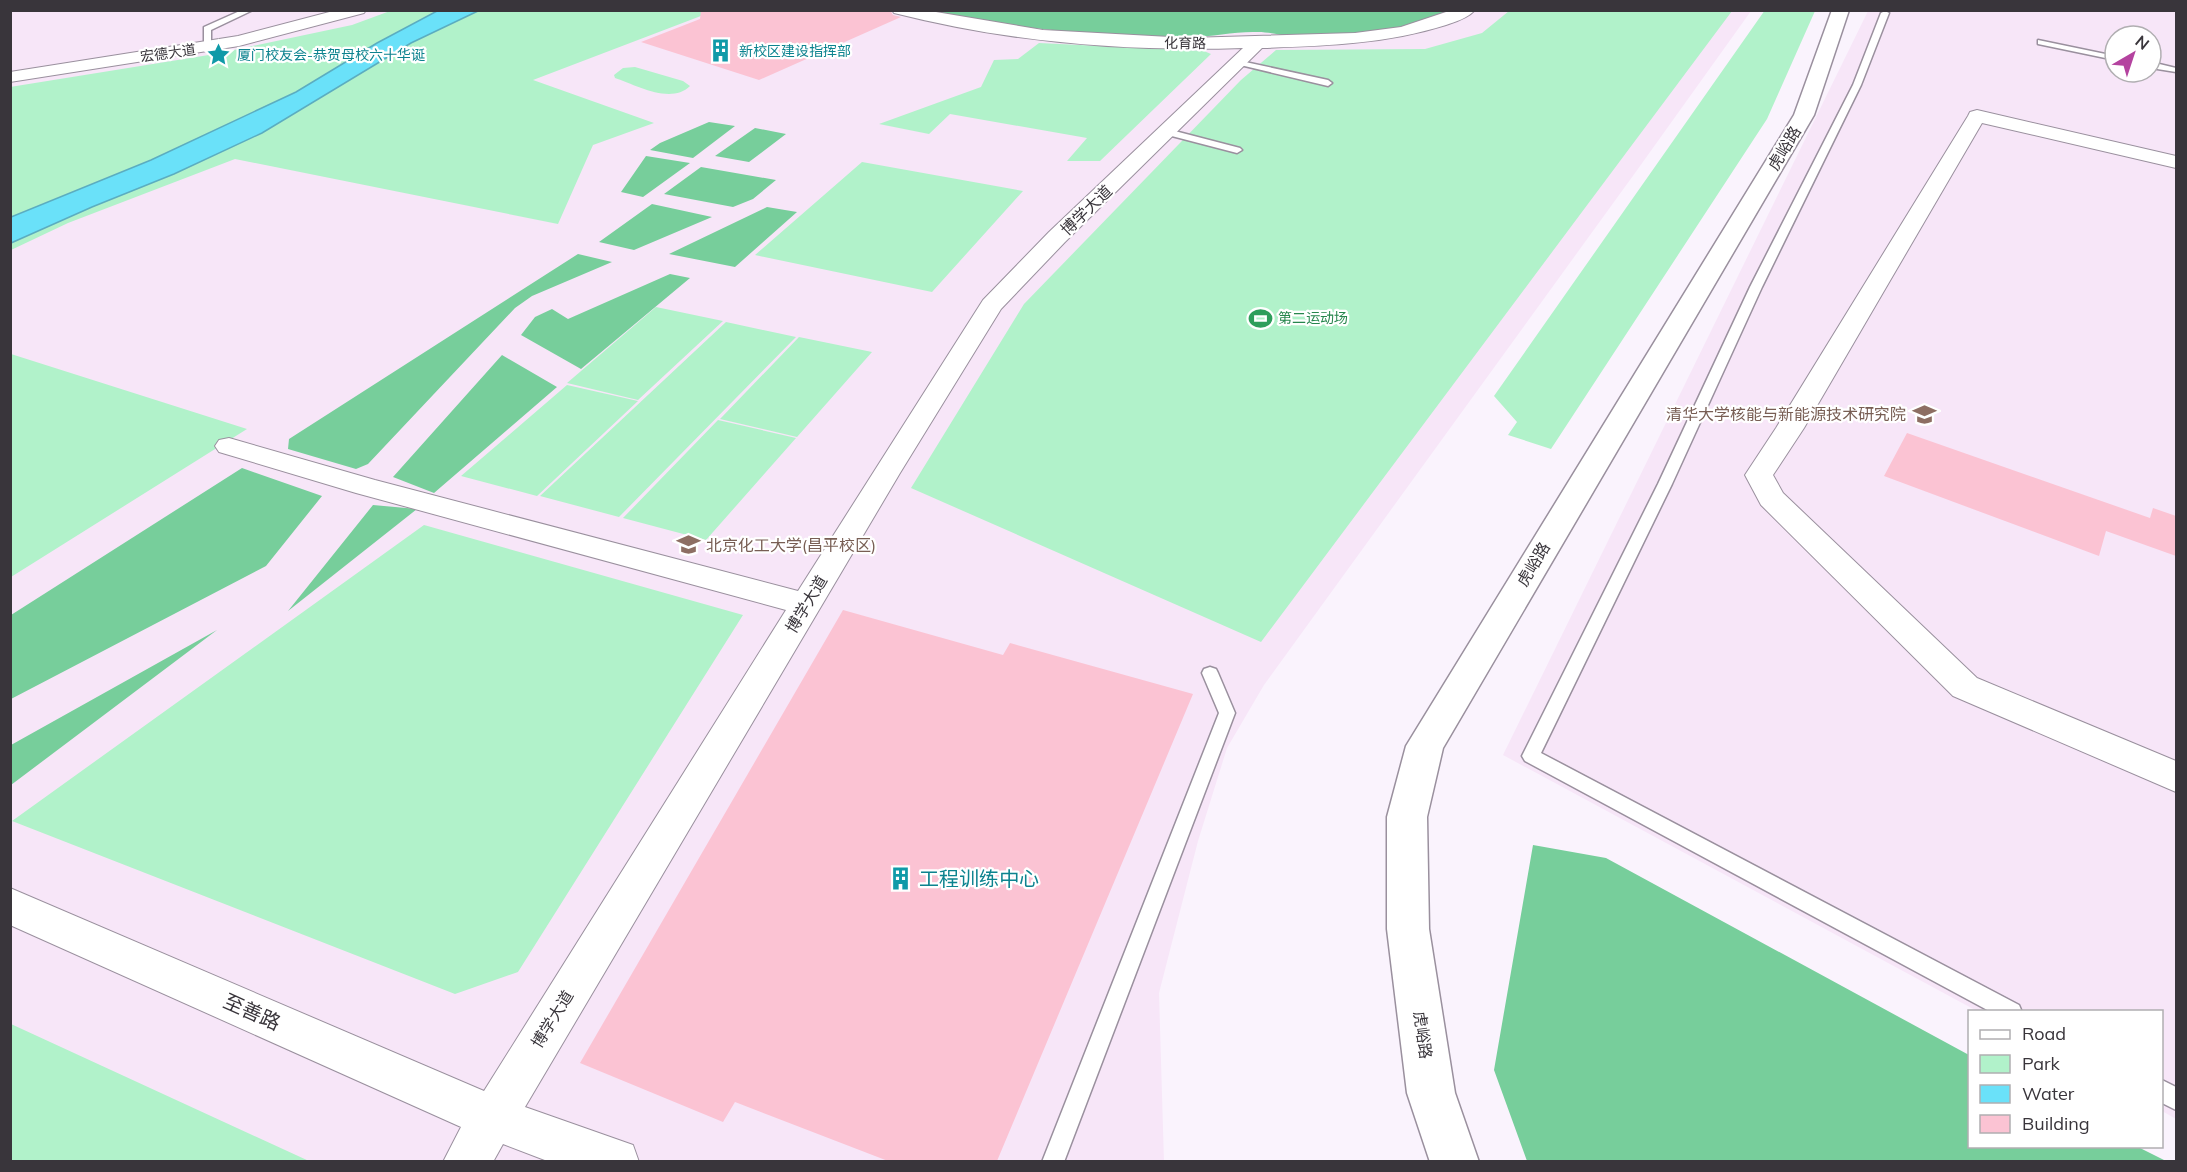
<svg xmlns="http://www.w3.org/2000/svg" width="2187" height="1172" viewBox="0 0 2187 1172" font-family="Mulish,'Noto Sans SC',sans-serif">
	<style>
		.education { fill: #f7e6f8; fill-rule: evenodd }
		.green { fill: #b1f2ca }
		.forest { fill: #77ce9b }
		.water { fill: #6ae1f9; stroke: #5badc0; stroke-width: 1.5 }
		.building { fill: #fbc3d3 }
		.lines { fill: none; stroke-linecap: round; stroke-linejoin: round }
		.service-casing { stroke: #9a909e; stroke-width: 3 }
		.minor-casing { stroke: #9a909e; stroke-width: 2 }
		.tertiary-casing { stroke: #9a909e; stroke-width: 3 }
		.service { fill: #fff; fill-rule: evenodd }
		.minor { fill: #fff; fill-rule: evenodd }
		.tertiary { fill: #fff; fill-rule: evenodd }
		.labels { text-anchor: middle; stroke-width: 4.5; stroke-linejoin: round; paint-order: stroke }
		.far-street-label { font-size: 14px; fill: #39353b; stroke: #fff }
		.far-culture-label { font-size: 14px; fill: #0d838f; stroke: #fff; text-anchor: start }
		.far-leisure-label { font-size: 14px; fill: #27864d; stroke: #fff; text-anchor: start }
		.street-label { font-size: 16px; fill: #39353b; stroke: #fff }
		.education-label { font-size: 16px; fill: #785e54; stroke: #fff; text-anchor: end }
		.near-culture-label { font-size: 20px; fill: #0d838f; stroke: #fff; text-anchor: start }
		.near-street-label { font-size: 20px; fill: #39353b; stroke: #fff }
	</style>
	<rect width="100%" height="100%" fill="#faf3fd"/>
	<path class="education" d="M10,11H1751L1635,173L1264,685L1227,748L1198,841L1159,993L1164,1162L11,1161Z
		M1868,11H2176V1119L2162,1111V1012L1977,1011L1503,755ZM2115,36H2151V72H2115Z"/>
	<path class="green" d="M1765,10L1815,11L1767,119L1551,449L1508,435L1517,422L1494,396Z
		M390,11H714L533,80L654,123L593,145L558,224L235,159L68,223L11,250L10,87L215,54L352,25Z
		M1509,11H1732L1261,642L911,488L1024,304L1241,80L1276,50L1425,49L1482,33Z
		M1039,43L1204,51L1211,54L1100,161H1067L1087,138L950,114L929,134L879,124L981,87L994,60L1018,59Z
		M635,67L683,81L690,86C671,105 636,85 615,78L614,75L623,68Z
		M862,162L1023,191L932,292L755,255Z
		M656,307L723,321L638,400L567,383Z
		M726,322L796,337L619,517L540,496Z
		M799,337L872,352L797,437L720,419Z
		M11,354L247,429L11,577Z
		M567,385L638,401L537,496L461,476Z
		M718,420L796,438L706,540L623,518Z
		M424,525L743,615L518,972L455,994L12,821Z
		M11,1024L309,1161H11Z"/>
	<path class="forest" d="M933,11H1450C1414,32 1332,38 1290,36C1279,35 1269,32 1258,32C1236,31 1213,37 1190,37C1105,36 1016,30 933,11Z
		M709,122L735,126L693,158L650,150L660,143Z
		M755,128L786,134L749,162L715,156Z
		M646,156L690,163L643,197L621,192Z
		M701,167L776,180L753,199L733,207L664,194Z
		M652,204L712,217L634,250L599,242Z
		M767,207L797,212L735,267L669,254Z
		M578,254L612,262L532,296L515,308L368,464L356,469L288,449L289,439Z
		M670,274L690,278L581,369L521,335L535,317L552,309L568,319Z
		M502,355L557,387L434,493L393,477Z
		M242,468L322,496L266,566L11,699V615Z
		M373,505L417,509L288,611Z
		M217,630L11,785V745Z
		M1533,845L1606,858L1969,1055L1970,1146L2138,1147L2166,1161H1527L1494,1070Z"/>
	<path class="water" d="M437,11H478L411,43L262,133L174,174L92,207L11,243V217L151,160L296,92L377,43Z"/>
	<path class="building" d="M701,10H890L893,15L901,17L759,80L641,42L700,19Z
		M1907,433L2150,518L2153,508L2176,516V556L2106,531L2099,556L1884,476Z
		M843,610L1003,655L1010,643L1193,694L997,1161H888L735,1102L723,1122L580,1063Z"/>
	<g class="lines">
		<defs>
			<path id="service" d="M242,10H253L211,30V47L204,49V27Z
				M1885,11L1889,13L1861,85L1762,287L1672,484L1541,753L2019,1005L2022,1012H1991L1525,761L1522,756L1658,484L1750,287L1853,85L1881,13Z
				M2038,40L2115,56V60L2038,44Z
				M1236,60L1328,80L1332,83L1328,86L1236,64Z
				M2151,62L2176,68V72L2151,68Z
				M1167,129L1240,148L1242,150L1237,153L1164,134V130Z
				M1210,667L1216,669L1218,673L1235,713L1064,1162H1042L1219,713L1202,673L1204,669Z
				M2162,1080L2176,1087V1110L2162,1103Z"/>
			<path id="minor" d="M337,10H366L364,13L239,46L10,82V72L238,36Z
				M892,10H924L1043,30L1188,38L1355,33L1401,27L1452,10H1475C1468,18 1455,22 1446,25C1386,44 1324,46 1262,48L1065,242L1001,309L900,473L525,1107L633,1145L639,1162H550L503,1144L493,1162H443L461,1127L10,925V888L484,1091L786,610L356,493L219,452L215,446L219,440L229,438L375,480L798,591L983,300L1049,232L1243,48C1126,52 1008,42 894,13Z
				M1977,110L2176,156V168L1982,123L1804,428L1773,475L1783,493L1977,678L2176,761V792L1953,696L1761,505L1745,475L1776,428L1968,116L1970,112Z"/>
			<path id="tertiary" d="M1832,10H1849L1814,115L1443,748L1427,817L1429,929L1455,1093L1479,1162H1430L1407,1093L1387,929V817L1406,746L1794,115Z"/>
		</defs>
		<use href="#service" class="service-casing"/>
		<use href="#minor" class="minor-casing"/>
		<use href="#tertiary" class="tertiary-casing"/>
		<use href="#service" class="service"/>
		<use href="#minor" class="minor"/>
		<use href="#tertiary" class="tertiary"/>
	</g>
	<defs>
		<symbol id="building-bare" viewBox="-9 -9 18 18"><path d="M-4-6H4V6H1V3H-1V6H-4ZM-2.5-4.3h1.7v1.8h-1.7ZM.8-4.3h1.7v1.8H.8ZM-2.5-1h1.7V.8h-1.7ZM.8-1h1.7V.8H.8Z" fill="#0f9aa8" stroke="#fff" stroke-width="2.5" paint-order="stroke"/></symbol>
		<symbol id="sight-bare" viewBox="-9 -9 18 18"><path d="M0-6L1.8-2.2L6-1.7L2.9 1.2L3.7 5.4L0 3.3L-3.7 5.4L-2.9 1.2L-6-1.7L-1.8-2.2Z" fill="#0f9aa8" stroke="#fff" stroke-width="2.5" paint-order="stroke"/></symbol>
		<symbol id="stadium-bare" viewBox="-9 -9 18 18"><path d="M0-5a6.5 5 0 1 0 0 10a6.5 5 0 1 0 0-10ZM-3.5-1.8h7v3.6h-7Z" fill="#2e9e5b" stroke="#fff" stroke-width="2.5" paint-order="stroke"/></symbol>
		<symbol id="university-bare" viewBox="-9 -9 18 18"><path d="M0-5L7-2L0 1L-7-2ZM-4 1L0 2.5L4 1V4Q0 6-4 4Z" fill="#8d6e63" stroke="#fff" stroke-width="2.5" paint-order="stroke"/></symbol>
	</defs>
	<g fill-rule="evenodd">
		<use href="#building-bare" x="704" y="34" width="33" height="33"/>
		<use href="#sight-bare" x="202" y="38" width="33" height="33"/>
		<use href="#stadium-bare" x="1244" y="302" width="33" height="33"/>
		<use href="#university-bare" x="1908" y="398" width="33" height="33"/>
		<use href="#university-bare" x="672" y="528" width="33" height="33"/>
		<use href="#building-bare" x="884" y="862" width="33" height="33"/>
	</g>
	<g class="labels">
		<g class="far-street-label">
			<text transform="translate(1185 43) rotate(1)" y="5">化育路</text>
			<text transform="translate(168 53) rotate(-8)" y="5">宏德大道</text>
		</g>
		<g class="far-culture-label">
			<text x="739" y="56">新校区建设指挥部</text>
			<text x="237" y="60">厦门校友会-恭贺母校六十华诞</text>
		</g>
		<g class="far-leisure-label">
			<text x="1278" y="323">第二运动场</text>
		</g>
		<g class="street-label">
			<text transform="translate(1784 148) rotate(-59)" y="6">虎峪路</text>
			<text transform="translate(1086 210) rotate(-44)" y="6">博学大道</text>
			<text transform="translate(1533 564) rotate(-59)" y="6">虎峪路</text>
			<text transform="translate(806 604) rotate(-59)" y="6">博学大道</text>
			<text transform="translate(552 1019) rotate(-58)" y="6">博学大道</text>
			<text transform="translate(1423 1035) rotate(82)" y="6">虎峪路</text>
		</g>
		<g class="education-label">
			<text x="1906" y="420">清华大学核能与新能源技术研究院</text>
			<text x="706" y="551" text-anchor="start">北京化工大学(昌平校区)</text>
		</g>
		<g class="near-culture-label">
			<text x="919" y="886">工程训练中心</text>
		</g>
		<g class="near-street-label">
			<text transform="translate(252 1012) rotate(24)" y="7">至善路</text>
		</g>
	</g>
	<rect width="2187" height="1172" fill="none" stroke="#39353b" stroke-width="24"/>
	<rect x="1968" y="1010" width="195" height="138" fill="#ffffff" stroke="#b0aeb1" stroke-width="1.5"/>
	<rect x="1980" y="1030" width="30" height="9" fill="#ffffff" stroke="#b0aeb1" stroke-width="1.5"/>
	<text x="2022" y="1040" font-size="18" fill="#39353b">Road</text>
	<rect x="1980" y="1055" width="30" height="18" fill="#b1f2ca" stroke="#b0aeb1" stroke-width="1.5"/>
	<text x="2022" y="1070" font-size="18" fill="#39353b">Park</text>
	<rect x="1980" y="1085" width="30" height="18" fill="#6ae1f9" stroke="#b0aeb1" stroke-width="1.5"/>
	<text x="2022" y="1100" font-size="18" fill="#39353b">Water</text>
	<rect x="1980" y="1115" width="30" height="18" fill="#fbc3d3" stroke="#b0aeb1" stroke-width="1.5"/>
	<text x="2022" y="1130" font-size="18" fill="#39353b">Building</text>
	<g transform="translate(2133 54) rotate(39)"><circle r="28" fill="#ffffff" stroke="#b0aeb1" stroke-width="1.5"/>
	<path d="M0-4.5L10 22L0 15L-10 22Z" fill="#b4439f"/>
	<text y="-9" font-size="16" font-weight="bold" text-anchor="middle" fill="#39353b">N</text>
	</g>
</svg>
